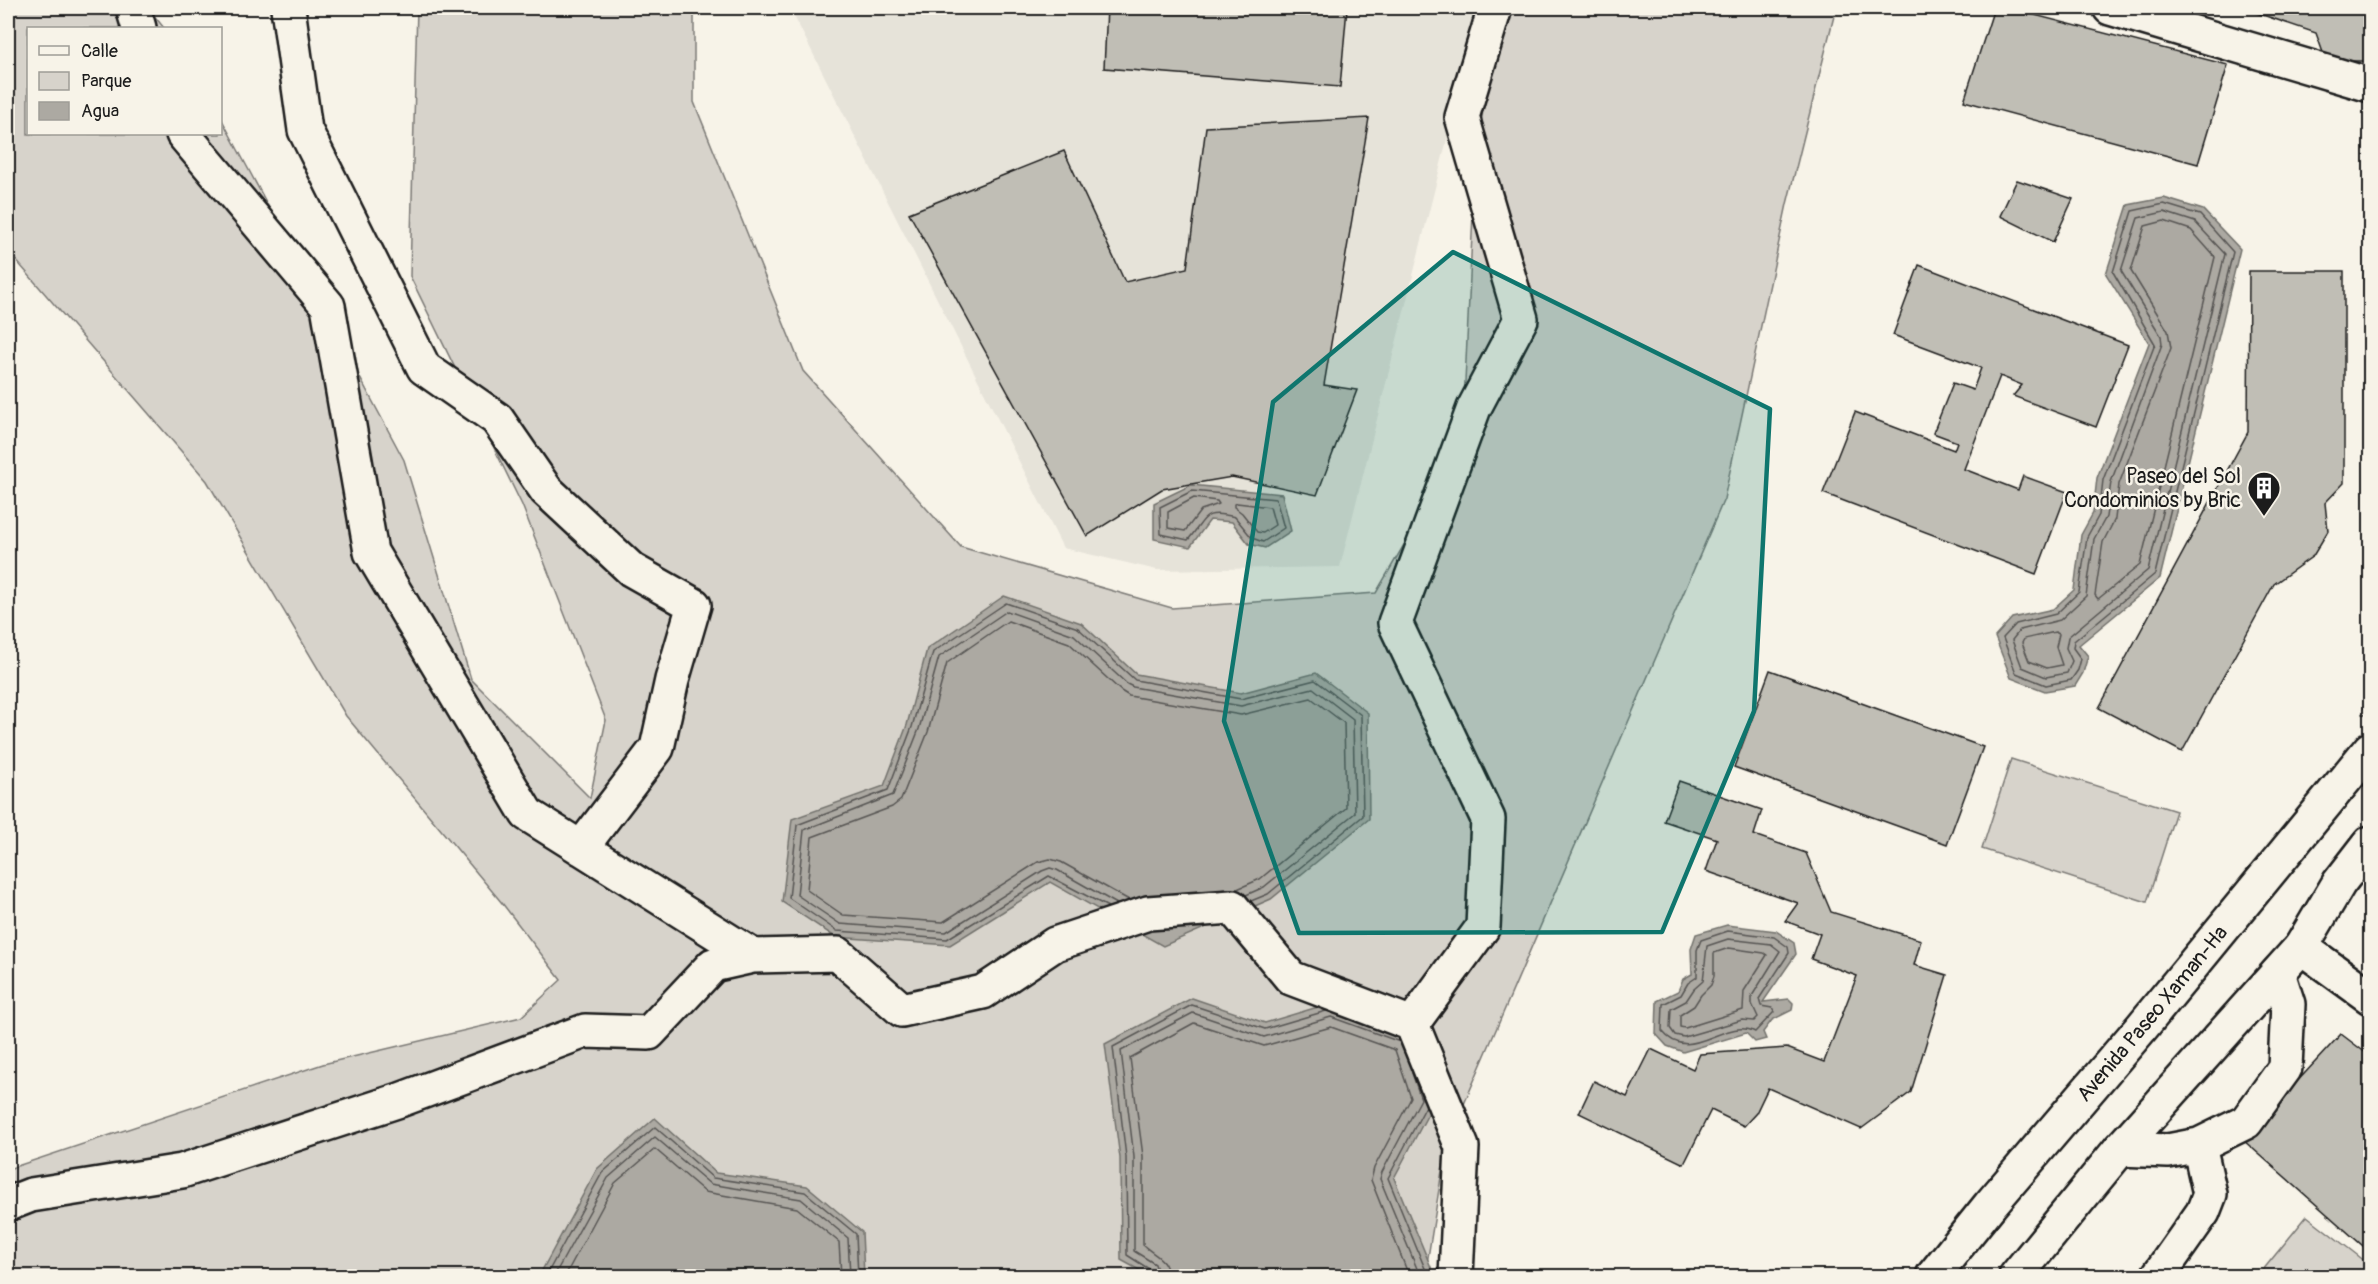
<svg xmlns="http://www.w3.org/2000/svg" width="2378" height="1284" viewBox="0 0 2378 1284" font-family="Pangolin,sans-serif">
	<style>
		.built { fill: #e6e3d9 }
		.green { fill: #d7d3cb; stroke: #7a7874; stroke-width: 1.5 }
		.water { fill: #aca9a2; stroke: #72716c; stroke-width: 1.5 }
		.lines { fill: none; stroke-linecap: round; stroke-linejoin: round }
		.shore { stroke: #565452; stroke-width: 1.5 }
		.building { fill: #c0beb5; stroke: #1c1c1c; stroke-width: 1.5 }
		.minor-casing { stroke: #1c1c1c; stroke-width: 38 }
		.major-casing { stroke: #1c1c1c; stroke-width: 38 }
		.path { stroke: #1c1c1c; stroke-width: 4; stroke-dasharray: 1.5 4.5; stroke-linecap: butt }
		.minor { stroke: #f7f3e8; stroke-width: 33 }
		.major { stroke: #f7f3e8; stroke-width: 33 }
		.marked { fill: #0f766e; fill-opacity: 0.2; stroke: #0f766e; stroke-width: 4.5; stroke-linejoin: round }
		.labels { text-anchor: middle; stroke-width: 5; stroke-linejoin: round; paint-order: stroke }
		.poi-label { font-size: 21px; fill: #1c1c1c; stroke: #f7f3e8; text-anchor: end }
		.street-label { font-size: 21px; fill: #1c1c1c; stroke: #f7f3e8 }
	</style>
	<rect width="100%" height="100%" fill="#f7f3e8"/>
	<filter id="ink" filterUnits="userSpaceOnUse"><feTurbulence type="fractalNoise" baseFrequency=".0167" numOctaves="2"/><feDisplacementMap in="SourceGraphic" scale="12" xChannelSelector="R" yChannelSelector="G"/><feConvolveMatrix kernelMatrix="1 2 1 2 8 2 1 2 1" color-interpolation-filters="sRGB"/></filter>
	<g filter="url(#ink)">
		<path class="built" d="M790,8H1480L1340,567L1157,570L1063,548Z"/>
		<path class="green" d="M8,8H148L164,28H28V134H220L221,118L404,460L471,679L590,798L606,720L522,505L410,276L417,8H694V102L803,371L961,547L1172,608L1376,593L1462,445L1475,172L1496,8H1836L1787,204L1724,499L1446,1146L1425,1276H8V1169L323,1064L521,1017L561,980L502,903L346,716L207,481L8,251Z
			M2011,759L2176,811L2147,902L1982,849Z
			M2307,1216L2370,1265V1276H2258Z"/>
		<path class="water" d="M2164,198L2203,210L2240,249L2160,578L2079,645L2088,656L2083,673L2075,686L2045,691L2011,678L1995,637L2012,618L2053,609L2074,590L2081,535L2093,513L2097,478L2149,343L2106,274L2128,205Z
			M1191,485L1282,494L1291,531L1265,548L1249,544L1232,522L1210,520L1190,547L1154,539V503Z
			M1004,596L1081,623L1136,674L1241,693L1316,673L1368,713L1369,819L1271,899L1163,946L1050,882L950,945L835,937L782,902L792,819L884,786L907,725L927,649Z
			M1727,925L1776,931L1794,943L1796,954L1763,1002L1789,999L1793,1003L1792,1010L1772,1020L1763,1032L1766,1039L1755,1042L1746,1033L1683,1052L1667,1046L1656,1034L1657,1001L1678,991L1683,979L1692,974L1691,949L1696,934Z
			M1192,998L1265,1023L1331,1003L1412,1032L1436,1099L1394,1178L1433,1272L1431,1276H1150L1121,1260L1120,1158L1105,1044Z
			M655,1118L716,1173L807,1186L862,1232L864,1276H539L597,1169Z"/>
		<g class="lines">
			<path class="shore" d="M2164,204L2200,215L2233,252L2155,574L2074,641L2073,648L2081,659L2078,670L2071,680L2046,685L2016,673L2003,638L2016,624L2056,614L2079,592L2087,537L2099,515L2103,480L2155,344L2113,272L2132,211Z
				M2164,212L2195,222L2225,254L2148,570L2068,637L2066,648L2072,661L2067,673L2046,677L2022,667L2012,640L2020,630L2060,620L2086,596L2094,539L2106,517L2111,482L2162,344L2161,336L2121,271L2138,218Z
				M2164,221L2191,230L2215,257L2140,565L2098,599L2095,595L2103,542L2115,519L2119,484L2171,348L2168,331L2131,271L2145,226Z
				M1192,491L1276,499L1284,528L1263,542L1252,538L1235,517C1202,509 1207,518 1188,540L1161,534L1160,507Z
				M1194,498L1217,501L1219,504L1201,510L1185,531L1168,528V512Z
				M1237,503L1270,507L1275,525L1263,533L1257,532L1242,513L1234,507V504Z
				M2055,632L2059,634L2056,647L2062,665L2047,668L2029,661L2022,643L2024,639Z
				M1129,900L1061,862L1050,859L1038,862L943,922L843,915L807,890L812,837L892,807L901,800L928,732L947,663L1008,621L1069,643L1121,691L1129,696L1241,715L1311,698L1344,723L1346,808L1260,879L1235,890
				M1117,904L1057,870L1050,868L1042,871L946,932L840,924L797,895L804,830L893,795L919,729L939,657L1007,611L1074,635L1127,684L1133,687L1241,706L1313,688L1353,719L1355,813L1264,887L1246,895
				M1108,907L1049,876L947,939L837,931L789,898L797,825L888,790L912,727L933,652L1006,603L1078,628L1135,680L1241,699L1315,680L1361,715L1363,816L1268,894L1251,901
				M1728,931L1774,937L1788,947L1789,953L1759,999L1761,1006L1772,1008L1774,1012L1755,1032C1725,1016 1690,1066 1662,1031L1663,1004L1681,995L1688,983L1697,977V950L1701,940Z
				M1728,939L1771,944L1780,951L1752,996V1004L1758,1017L1754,1021L1742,1020L1684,1037L1675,1035L1670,1028L1671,1009L1686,1001L1694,989L1703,981L1707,946Z
				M1729,948L1764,953L1767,955L1744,991L1743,1010L1685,1028L1680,1027V1015L1694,1006L1701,995L1711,985L1714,976V953Z
				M1412,1073L1421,1099L1382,1172L1380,1179L1418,1271V1276
				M1426,1106L1388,1178L1426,1271V1276
				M546,1276L602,1173L655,1127L713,1178L805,1192L856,1234L858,1276
				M554,1276L608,1178L655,1137L710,1184L801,1199L848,1238L850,1276
				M565,1276L615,1183L655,1149L705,1192L797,1208L839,1242L841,1276
				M1152,1276L1149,1269L1127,1255L1126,1157L1113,1047L1192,1005L1265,1029L1326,1011
				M1159,1276L1155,1264L1134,1251V1157L1121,1051L1193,1013L1264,1037L1331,1017L1400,1042
				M1168,1276C1167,1258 1155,1256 1143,1245V1156L1130,1058L1194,1023L1264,1046L1331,1027L1395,1050L1411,1098L1374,1168L1371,1180L1409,1276"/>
		</g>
		<path class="building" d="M1107,8H1347L1340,87L1104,68Z
			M1994,8H2008L2228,65L2198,164L1964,101Z
			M2242,8H2370V61H2326L2316,33Z
			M1369,118L1324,385L1357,390L1317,495L1232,477L1162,489L1087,536L909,213L1064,151L1125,282L1187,268L1206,127Z
			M2017,180L2073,199L2053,242L2000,216Z
			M1919,265L2128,345L2096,427L2013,396L2022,385L2000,376L1964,469L2018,490L2023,476L2067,492L2036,574L1823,493L1855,412L1954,450L1957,442L1933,433L1953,383L1973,390L1981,368L1893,335Z
			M2249,271H2344V483L2325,503L2328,531L2313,556L2274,584L2182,752L2099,708L2248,432Z
			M1770,670L1983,747L1947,844L1734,767Z
			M1679,781L1762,810L1754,835L1806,853L1831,912L1921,940L1914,965L1947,975L1911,1092L1861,1129L1768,1088L1756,1113L1744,1126L1711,1110L1684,1164L1579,1113L1594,1081L1627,1097L1651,1049L1693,1069L1700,1054L1787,1048L1824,1062L1857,976L1811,959L1820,934L1785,921L1798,903L1706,871L1717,839L1664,821Z
			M2341,1034L2370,1056V1252L2243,1140Z"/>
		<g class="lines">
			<defs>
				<path id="minor" d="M133,8L139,28
					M288,8L305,130L424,368L497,419L546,490L632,570L694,605L672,680L657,748L581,848
					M2110,8L2370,85
					M183,134L328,306L371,552L527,814L753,956
					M2301,947L2370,997
					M1412,1024L1483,927L1488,819L1395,623L1474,408L1521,319L1462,117L1495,8
					M2120,1149L2168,1151L2199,1145L2246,1122L2285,1068L2288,1004L2278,973
					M8,1204L31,1195L182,1171L400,1100L585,1031L649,1033L713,965L753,956L838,954L902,1010L983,992L1055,944L1148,913L1232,907L1291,978L1412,1024L1462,1147L1456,1276
					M2158,1276L2203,1212L2210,1194L2199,1145"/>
				<g id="major">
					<path id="s1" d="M1933,1276L1990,1205L2142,1027L2370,749"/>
					<path d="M2016,1276L2120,1149L2301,947L2339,883L2370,843"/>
				</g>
			</defs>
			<use href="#minor" class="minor-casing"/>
			<use href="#major" class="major-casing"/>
			<path class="path" d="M2363,715L2370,696"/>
			<use href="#minor" class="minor"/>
			<use href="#major" class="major"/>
		</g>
	</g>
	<path class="marked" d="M1453,252L1770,409L1754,711L1662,932L1299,933L1224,721L1273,402Z"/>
	<defs>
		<symbol id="building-pin" viewBox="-11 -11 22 30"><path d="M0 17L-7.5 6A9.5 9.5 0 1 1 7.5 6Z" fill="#1c1c1c" stroke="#f7f3e8"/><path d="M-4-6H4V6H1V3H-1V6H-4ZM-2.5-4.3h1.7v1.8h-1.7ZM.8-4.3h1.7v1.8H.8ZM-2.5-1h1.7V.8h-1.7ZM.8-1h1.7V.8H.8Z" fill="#fff"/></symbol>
	</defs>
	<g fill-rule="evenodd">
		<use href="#building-pin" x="2245" y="469" width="38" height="52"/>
	</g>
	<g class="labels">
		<g class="poi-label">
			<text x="2241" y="483">Paseo del Sol<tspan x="2241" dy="24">Condominios by Bric</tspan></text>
		</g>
		<g class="street-label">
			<text dy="7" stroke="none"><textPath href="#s1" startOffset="342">Avenida Paseo Xaman-Ha</textPath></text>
		</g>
	</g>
	<rect width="2378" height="1284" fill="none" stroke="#f7f3e8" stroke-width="30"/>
	<rect x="15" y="15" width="2348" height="1254" fill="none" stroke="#1c1c1c" stroke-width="2" filter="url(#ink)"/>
	<rect x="27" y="27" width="195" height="108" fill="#f7f3e8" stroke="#9f9d96" stroke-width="1.5"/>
	<rect x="39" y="46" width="30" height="9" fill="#f7f3e8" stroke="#9f9d96" stroke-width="1.5"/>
	<text x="81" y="57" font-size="18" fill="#1c1c1c">Calle</text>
	<rect x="39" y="72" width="30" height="18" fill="#d7d3cb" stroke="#9f9d96" stroke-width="1.5"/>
	<text x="81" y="87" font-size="18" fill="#1c1c1c">Parque</text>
	<rect x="39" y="102" width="30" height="18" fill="#aca9a2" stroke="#9f9d96" stroke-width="1.5"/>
	<text x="81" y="117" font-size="18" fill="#1c1c1c">Agua</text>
</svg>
